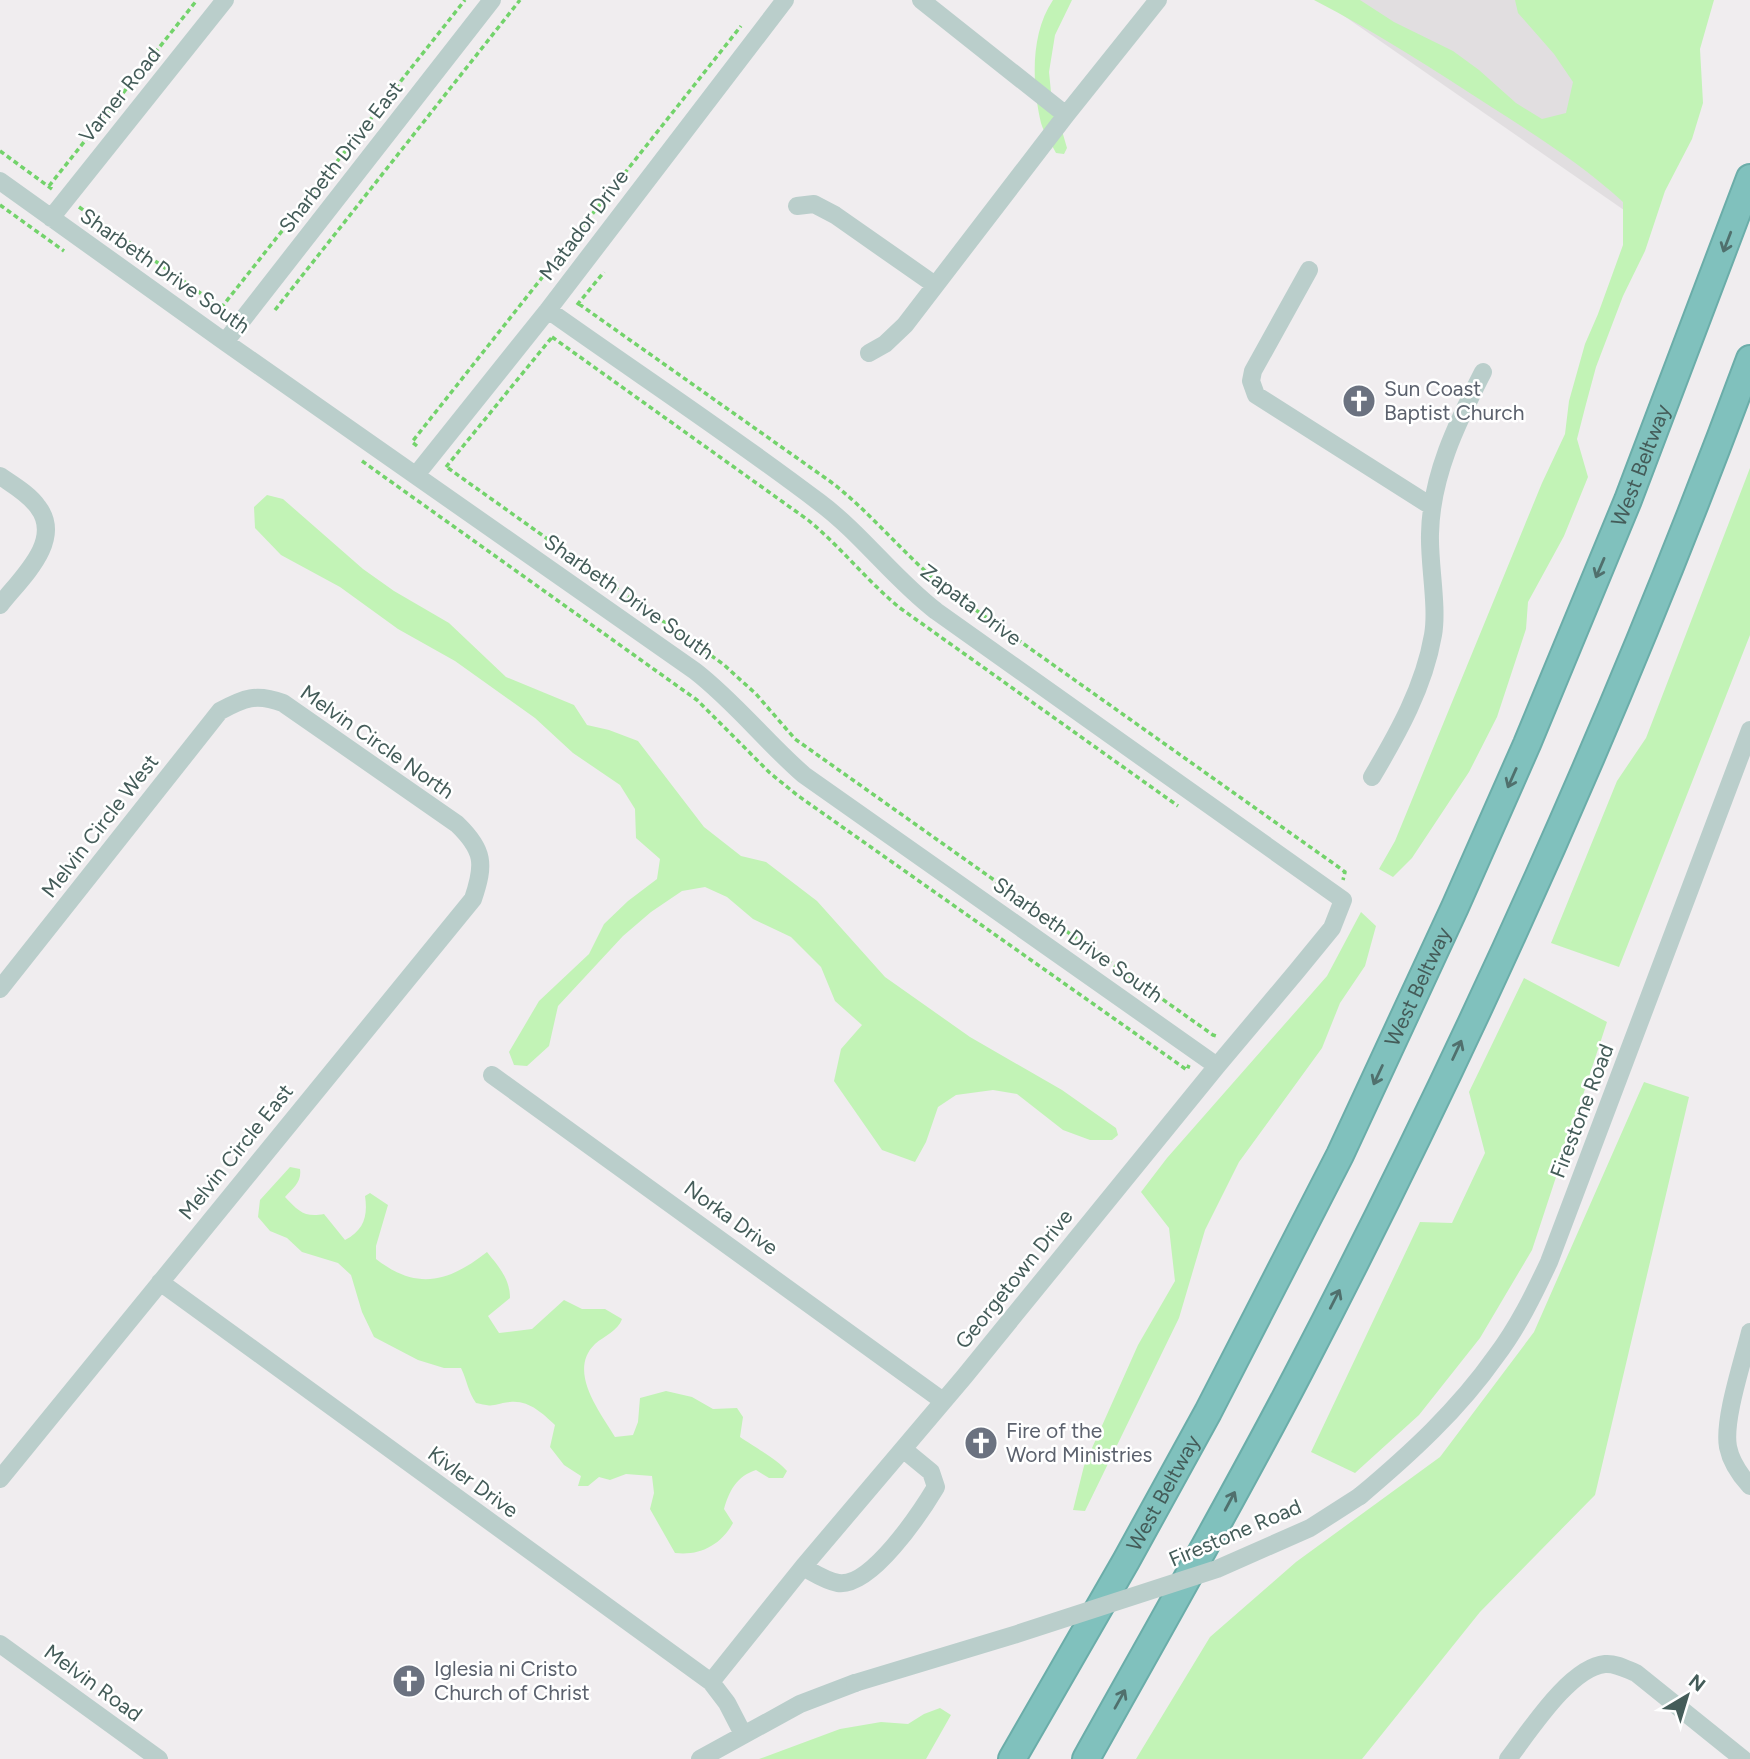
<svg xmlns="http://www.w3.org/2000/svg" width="1750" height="1759" viewBox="0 0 1750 1759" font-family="Figtree,sans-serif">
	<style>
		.education { fill: #e1dee0 }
		.green { fill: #c2f3b6 }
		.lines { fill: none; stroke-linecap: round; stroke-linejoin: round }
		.highway-casing { stroke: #6bada9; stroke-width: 30 }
		.path { stroke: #73d36b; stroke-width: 3.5; stroke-dasharray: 5 3.5; stroke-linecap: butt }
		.minor { stroke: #bacecb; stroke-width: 18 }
		.highway { stroke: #80c1bd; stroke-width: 26 }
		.minor-bridge { stroke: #bacecb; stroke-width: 18 }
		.oneway { stroke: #50706d }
		.labels { text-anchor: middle; stroke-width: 5; stroke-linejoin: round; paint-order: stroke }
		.street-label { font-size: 21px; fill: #445c59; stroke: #fff }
		.worship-label { font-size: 21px; fill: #5b616d; stroke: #fff; text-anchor: start }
	</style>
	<rect width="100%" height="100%" fill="#f0edef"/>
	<path class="education" d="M1321,0H1710L1634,217Z"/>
	<path class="green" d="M1053,0H1072L1055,35L1049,72L1053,112L1060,124L1067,148L1064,154L1056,153C1051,143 1044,133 1041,123C1032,84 1030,34 1053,0Z
		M1314,0H1360L1394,22L1453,51L1479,70L1516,103L1542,119L1566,113L1573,82L1554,54L1518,13L1515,0H1714L1700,49L1703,103L1692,139L1665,191L1645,251L1623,296L1596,367L1586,404L1577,439L1588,477L1564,536L1528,602L1526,629L1497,717L1469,772L1412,858L1393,877L1379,869L1395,841L1542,483L1565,434L1569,401L1585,344L1598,314L1623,245V202C1584,166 1538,137 1493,108C1434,70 1376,32 1314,0Z
		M1750,468V635L1619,967L1551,943L1617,781L1646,738Z
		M267,495L283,499L363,569L394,591L449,623L506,677L574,705L587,725L609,730L638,741L704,827L741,856L766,862L817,901L885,977L970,1037L1062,1090L1116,1128L1118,1135L1112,1140H1090L1063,1130L1017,1094L993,1090L956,1095L938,1107L926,1142L915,1162L882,1150L834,1081L841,1049L862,1025L835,1001L821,967L791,937L753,919L727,897L705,887L682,891L651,912L623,936L558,1006L549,1046L527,1066L514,1065L509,1052L539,1001L589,954L604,924L628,901L657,879L660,859L636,838L635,809L620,785L573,753L535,718L455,661L398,629L340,587L281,555L255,528L254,507Z
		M1361,912L1376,926L1365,966L1340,1003L1322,1048L1239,1162L1205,1230L1179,1318L1085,1511L1073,1510L1084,1466L1138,1345L1175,1281L1169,1228L1141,1192L1167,1158L1327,976Z
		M1524,978L1607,1022L1532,1250L1480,1338L1419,1415L1355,1473L1311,1452L1420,1222L1452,1223L1485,1153L1469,1092Z
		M1644,1082L1689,1097L1595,1495L1480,1612L1362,1759H1136L1210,1637L1296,1562L1440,1457L1534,1332Z
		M290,1167L300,1169C302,1182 293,1188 285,1197C298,1211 305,1218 324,1214L345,1240C364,1230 368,1216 365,1196L370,1193L388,1205L376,1246V1259C417,1291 449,1282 487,1252C499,1267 510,1279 510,1298L488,1316L499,1333L532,1329L564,1300L582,1309H605L622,1319C618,1331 604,1336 595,1344C567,1371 600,1412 615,1437L633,1435L638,1422L640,1398L666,1391L692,1397L713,1409L737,1408L743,1417L740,1437C753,1446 778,1460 787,1471L783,1478H769L756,1470C737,1476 729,1491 724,1509L733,1523C721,1545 700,1556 675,1553L650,1509L654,1493L652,1476L626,1474L610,1480L599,1477L588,1486H578L581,1476L564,1465L550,1447L555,1425C542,1413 529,1400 510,1402C492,1404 496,1408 476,1403C468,1392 467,1380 461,1368H444L418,1360L374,1337L362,1312L351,1275L338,1263L302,1252L287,1238L270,1231L258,1217L260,1200Z
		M940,1708L951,1715L926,1759H759L840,1729L881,1722L908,1724L924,1714Z"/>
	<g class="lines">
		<defs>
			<g id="highway">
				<path id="s1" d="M1012,1759L1126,1561L1208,1412L1340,1155L1455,907L1527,744L1628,500L1750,178"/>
				<path d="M1086,1759C1158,1630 1232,1501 1300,1370C1470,1043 1622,705 1750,359"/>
			</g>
		</defs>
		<use href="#highway" class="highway-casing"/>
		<path class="path" d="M0,151L52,189
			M49,186L197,0
			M0,205L64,251
			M79,207L227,312
			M579,304L831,482C874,515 906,558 949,591L1337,866L1345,872L1343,880
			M577,305L604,272
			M221,308L465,0
			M275,310L520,0
			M552,337L808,520C841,547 867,581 900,608L1178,806
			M417,446L412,442L741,26
			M362,461L697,700L770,773L797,795L1187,1070L1189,1065
			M446,467L553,336
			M448,468L723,664L756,694L795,739L1213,1035L1219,1037"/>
		<path class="minor" d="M921,0L1066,115
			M0,181L225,342L695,671C735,702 766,742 804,775L1217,1066
			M797,206L814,204L835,215L935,285
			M51,218L225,0
			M1309,270L1253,371L1251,381L1256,395L1431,506
			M548,310C638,374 731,435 819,502C862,534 893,578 936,611L1343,900L1332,928L1296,972L1217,1066L964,1377L803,1567L711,1682
			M225,342L492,0
			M869,353L885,344L905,325L1066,115L1158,0
			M416,475L548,310L785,0
			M0,476C13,485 29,494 38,507C64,541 20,579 0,605
			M1372,777C1398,733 1424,687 1433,635C1438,607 1429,564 1430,534C1431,476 1457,423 1483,372
			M0,989L220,711C244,698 256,693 283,703L457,824C484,850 485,864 473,899L0,1479
			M492,1075L943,1401
			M160,1282L711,1682L727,1703L743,1734
			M1750,1332C1743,1361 1723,1420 1728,1447C1731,1462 1740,1475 1750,1486
			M1360,1496C1410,1454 1458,1410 1496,1356C1518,1327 1534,1294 1549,1262L1750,730
			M803,1567C814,1573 826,1581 838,1583C871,1588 921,1512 936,1487L931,1472L903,1449
			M0,1644L159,1759
			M700,1759L800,1704L855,1683
			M1508,1759C1529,1732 1570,1667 1605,1664C1616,1663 1626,1669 1636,1673L1743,1759"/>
		<use href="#highway" class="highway"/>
		<path class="minor-bridge" d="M855,1683L1017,1634L1217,1569L1310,1528L1360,1496"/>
	</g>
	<defs><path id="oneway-shaft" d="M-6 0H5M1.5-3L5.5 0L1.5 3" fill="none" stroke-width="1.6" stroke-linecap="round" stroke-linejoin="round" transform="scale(1.75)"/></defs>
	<g class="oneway">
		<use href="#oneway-shaft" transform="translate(1727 242) rotate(111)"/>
		<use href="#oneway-shaft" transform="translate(1600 568) rotate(113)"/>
		<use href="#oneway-shaft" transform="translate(1512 778) rotate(114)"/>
		<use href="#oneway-shaft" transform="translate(1457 1050) rotate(-65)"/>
		<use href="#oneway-shaft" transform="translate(1378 1075) rotate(115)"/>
		<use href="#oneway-shaft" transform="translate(1335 1299) rotate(-63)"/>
		<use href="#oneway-shaft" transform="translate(1230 1501) rotate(-62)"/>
		<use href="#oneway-shaft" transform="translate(1120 1699) rotate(-61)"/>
	</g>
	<defs>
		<symbol id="church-disc" viewBox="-11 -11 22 22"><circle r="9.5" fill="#6b7280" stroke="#fff"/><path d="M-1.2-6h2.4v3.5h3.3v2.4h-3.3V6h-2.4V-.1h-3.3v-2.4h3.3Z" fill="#fff"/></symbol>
	</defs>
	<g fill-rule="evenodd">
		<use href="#church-disc" x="1340" y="382" width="38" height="38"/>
		<use href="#church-disc" x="962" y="1424" width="38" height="38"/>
		<use href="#church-disc" x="390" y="1662" width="38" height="38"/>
	</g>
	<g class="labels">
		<g class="street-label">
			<text transform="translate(120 95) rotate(-51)" y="7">Varner Road</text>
			<text transform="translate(341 157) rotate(-52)" y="7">Sharbeth Drive East</text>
			<text transform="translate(584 225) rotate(-53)" y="7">Matador Drive</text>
			<text transform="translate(165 271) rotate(35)" y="7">Sharbeth Drive South</text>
			<text dy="7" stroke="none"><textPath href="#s1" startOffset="1440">West Beltway</textPath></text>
			<text transform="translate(629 597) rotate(35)" y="7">Sharbeth Drive South</text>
			<text transform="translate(971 605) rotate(37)" y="7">Zapata Drive</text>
			<text transform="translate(377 742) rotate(35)" y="7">Melvin Circle North</text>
			<text transform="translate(100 826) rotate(-52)" y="7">Melvin Circle West</text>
			<text transform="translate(1078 940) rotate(35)" y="7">Sharbeth Drive South</text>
			<text dy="7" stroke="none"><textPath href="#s1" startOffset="873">West Beltway</textPath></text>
			<text transform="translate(1582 1111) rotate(-69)" y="7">Firestone Road</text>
			<text transform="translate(236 1152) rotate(-51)" y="7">Melvin Circle East</text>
			<text transform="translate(731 1218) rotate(36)" y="7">Norka Drive</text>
			<text transform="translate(1014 1279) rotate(-51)" y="7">Georgetown Drive</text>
			<text transform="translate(473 1482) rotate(36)" y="7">Kivler Drive</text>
			<text dy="7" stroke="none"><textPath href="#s1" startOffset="306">West Beltway</textPath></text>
			<text transform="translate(1235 1533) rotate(-23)" y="7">Firestone Road</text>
			<text transform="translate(93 1683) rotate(36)" y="7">Melvin Road</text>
		</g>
		<g class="worship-label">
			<text x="1384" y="396">Sun Coast<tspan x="1384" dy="24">Baptist Church</tspan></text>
			<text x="1006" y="1438">Fire of the<tspan x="1006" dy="24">Word Ministries</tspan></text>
			<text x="434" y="1676">Iglesia ni Cristo<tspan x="434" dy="24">Church of Christ</tspan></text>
		</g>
	</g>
	<g transform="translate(1687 1696) rotate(38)" stroke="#ffffff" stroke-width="5" paint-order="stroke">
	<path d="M0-5L12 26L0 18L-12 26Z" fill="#445c59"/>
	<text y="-10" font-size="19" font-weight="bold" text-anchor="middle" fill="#445c59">N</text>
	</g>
</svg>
